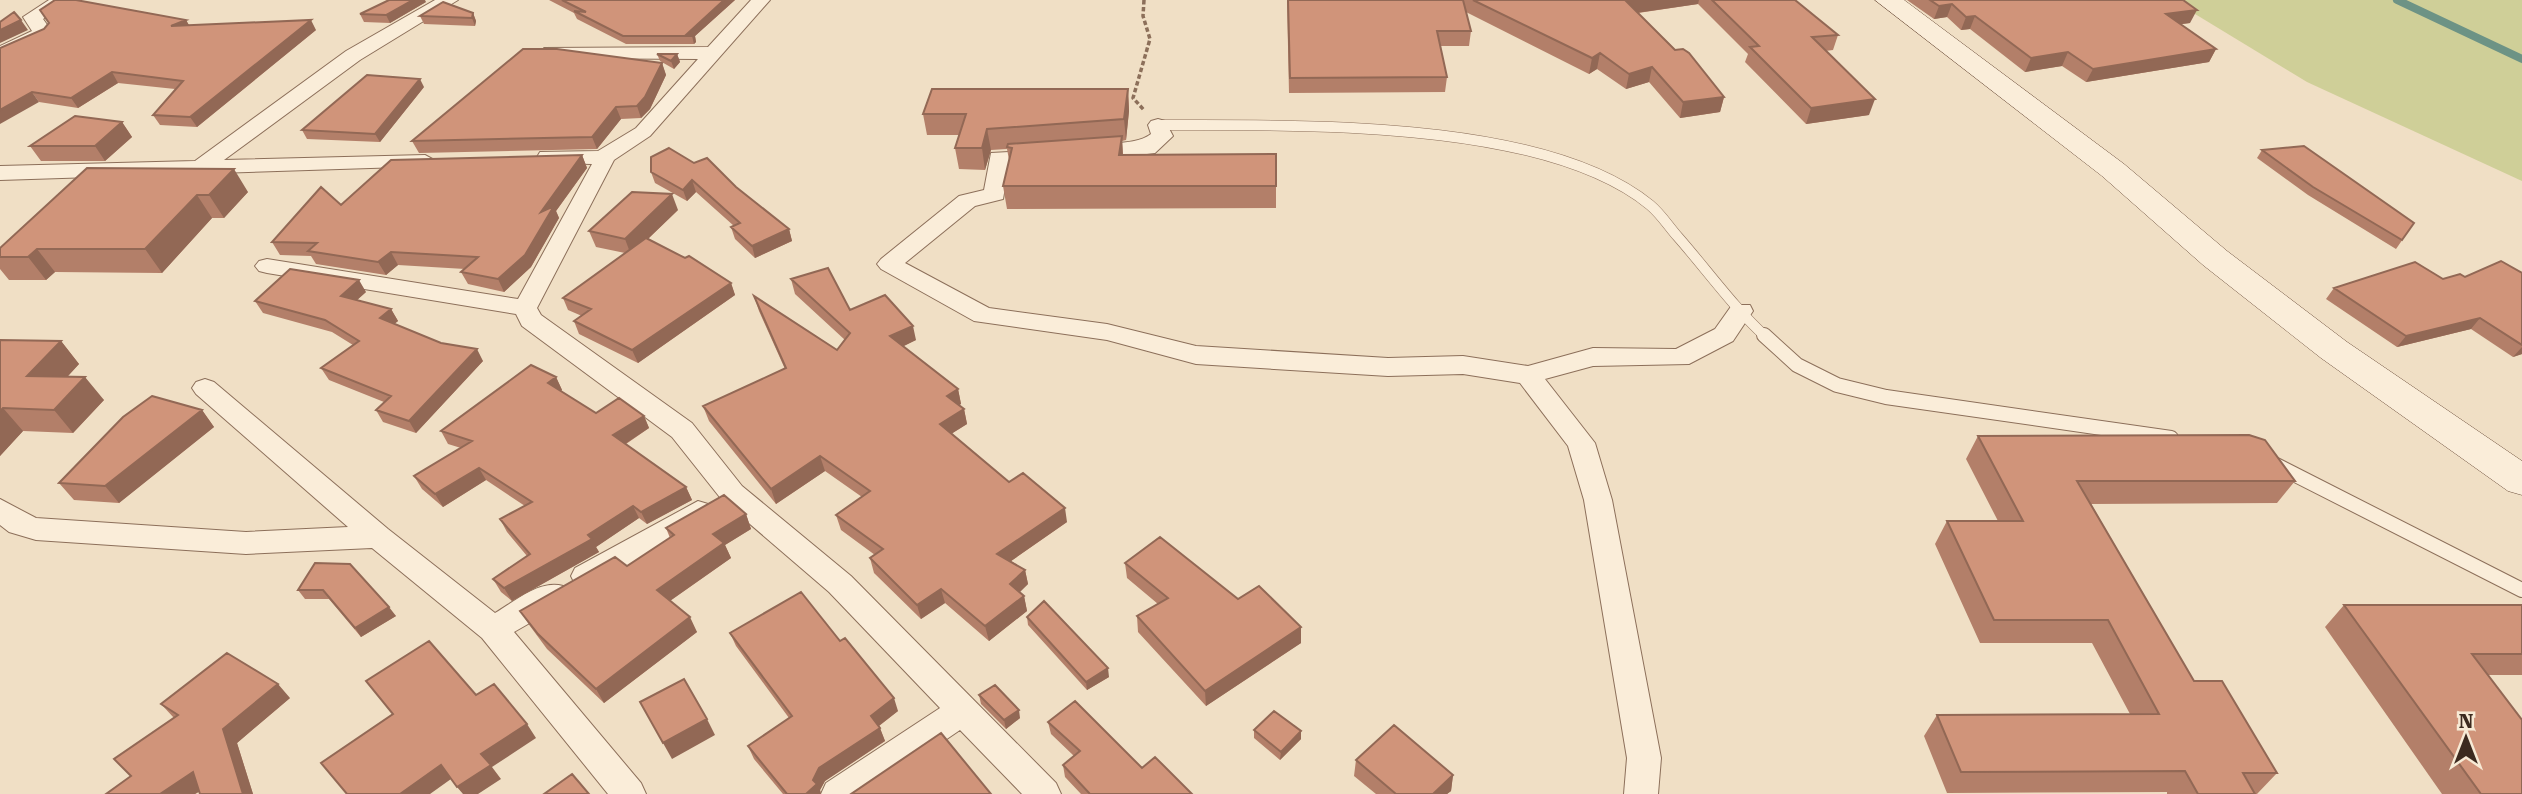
<svg xmlns="http://www.w3.org/2000/svg" width="2522" height="794" viewBox="0 0 2522 794" font-family="'Roboto Serif',serif">
	<style>
		.green { fill: #cfcf98 }
		.lines { fill: none; stroke-linecap: round; stroke-linejoin: round }
		.stream { stroke: #6d9385; stroke-width: 8 }
		.lane-far1-casing { stroke: #8c6f5a; stroke-width: 11 }
		.lane-casing { stroke: #8c6f5a; stroke-width: 16 }
		.street-casing { stroke: #8c6f5a; stroke-width: 2 }
		.secondary-casing { stroke: #6e503d; stroke-width: 1 }
		.path { stroke: #8c6f5a; stroke-width: 3.5; stroke-dasharray: 4.5 2.5; stroke-linecap: butt }
		.lane-far1 { stroke: #faedd9; stroke-width: 10 }
		.lane { stroke: #faedd9; stroke-width: 14 }
		.street { fill: #faedd9; fill-rule: evenodd }
		.secondary { fill: #faedd9; fill-rule: evenodd }
		.wall { fill: #b37f69 }
		.shaded-wall { fill: #926855 }
		.building { fill: #d0947a; stroke: #926855; stroke-width: 2 }
	</style>
	<rect width="100%" height="100%" fill="#f0dfc5"/>
	<path class="green" d="M2172,0H2522V181L2307,82Z"/>
	<g class="lines">
		<path class="stream" d="M2397,0L2522,59"/>
		<defs>
			<path id="lane-far1" d="M1158,125C1293,126 1542,117 1650,205C1661,214 1669,227 1678,237C1707,270 1734,308 1766,337"/>
			<path id="lane" d="M1764,335L1797,365L1837,385L1886,397L2171,438
				M2276,465L2522,590"/>
			<path id="street" d="M49,0H71L43,19L53,33L50,37L0,59V46L32,31L23,17Z
				M435,0H458L360,60L224,160L425,155L436,161L433,166L0,180V166L195,161L346,51Z
				M751,0H770L650,136L614,160L537,308L541,315L692,423L742,486L851,576L1056,783L1061,794H1022L960,730L866,794H821L826,783L940,708L829,592L722,500L672,437L522,326L516,314L267,273L259,271L255,266L259,261L267,259L518,299L592,164L548,163L537,157L540,152L598,151L636,128L698,59L551,58L544,56L541,52L544,48L708,47Z
				M1158,119L1165,121L1173,136L1155,153L1147,154L1088,159L1077,153C1088,138 1132,149 1151,134L1148,125L1151,121Z
				M1043,150L1051,151L1054,156L1051,161L1009,164L1003,199L975,206L905,263L989,308L1107,324L1196,346L1388,358L1463,356L1528,366L1593,348L1676,349L1715,329L1732,305H1750L1753,311L1733,341L1689,364L1593,366L1545,379L1595,443L1612,500L1661,758L1658,794H1624L1627,758L1584,500L1568,446L1520,383L1463,374L1388,376L1196,364L1107,340L974,321L881,269L877,264L881,259L959,196L984,190L991,153Z
				M205,379L214,382L388,529L495,613C514,602 540,579 563,586L567,595L563,604L514,632L641,783L646,794H608L482,638L372,548L246,554L36,540L9,532L0,525V499L36,518L246,532L348,527L196,394L192,388L196,382Z
				M698,501L708,504L712,512L708,520L597,584L586,588L575,584L571,576L575,568Z"/>
			<path id="secondary" d="M1875,0H1904L2124,164L2227,251L2347,342L2522,461V495L2508,491L2321,358L2203,265L2102,176Z"/>
		</defs>
		<use href="#lane-far1" class="lane-far1-casing"/>
		<use href="#lane" class="lane-casing"/>
		<use href="#street" class="street-casing"/>
		<use href="#secondary" class="secondary-casing"/>
		<path class="path" d="M1144,0L1143,16L1150,39L1133,98L1144,110"/>
		<use href="#lane-far1" class="lane-far1"/>
		<use href="#lane" class="lane"/>
		<use href="#street" class="street"/>
		<use href="#secondary" class="secondary"/>
	</g>
	<path class="wall" d="M549,0H735L695,36L696,42L694,44H626L577,19L574,13Z
		M1287,0H1795L1838,35L1833,50L1825,51L1869,115L1806,124L1745,62L1748,54L1698,4L1638,13L1724,97L1720,112L1680,118L1649,82L1626,89L1597,69L1589,74L1466,12L1471,31L1469,46H1440L1447,77L1445,92L1289,93Z
		M1907,0H2183L2190,23L2181,24L2216,49L2209,62L2086,82L2062,66L2025,72L1970,29L1961,30L1947,17L1934,19Z
		M426,2L390,23L364,22L360,14Z
		M473,13L476,21L475,26L424,24L420,16Z
		M186,20L189,26L316,30L197,127L160,125L153,115L175,89L118,83L78,108L39,102L0,48Z
		M657,54H677L680,62L674,69L660,61Z
		M662,63L666,75L650,109L641,118L621,119L597,149L419,153L412,141Z
		M424,87L380,142L307,139L302,130Z
		M1128,89L1129,111L1126,140L1122,141L1123,155L1276,154V208L1007,209L1003,186L1009,160L1007,149L991,150L985,170L959,169L955,148L959,135H927L923,114Z
		M122,122L132,137L105,161H41L30,146Z
		M2262,150L2414,223L2396,249L2308,195L2257,158Z
		M582,155L587,168L556,211L559,218L531,267L504,292L468,284L461,272L465,269L398,265L386,275L316,264L311,256L280,255L272,242L341,205Z
		M87,168L248,192L224,218H212L162,273L55,272L46,280H9L0,269V248Z
		M651,172L736,187L789,229L792,241L755,258L735,239L731,227L734,226L696,192L687,201L655,183Z
		M678,210L648,239L731,283L735,295L638,363L579,334L574,321L582,316L568,310L563,298L625,253L596,247L589,231Z
		M2522,273V354L2513,357L2471,329L2397,347L2326,299L2334,288Z
		M791,279L850,310L916,340L903,346L958,389L961,404L958,405L964,409L967,424L951,434L1009,482L1067,522L1011,561L1025,570L1028,584L1019,592L1024,596L1027,611L989,641L945,603L921,619L874,573L870,558L875,555L841,530L836,515L862,497L825,471L776,504L709,421L703,406L785,369L759,311L754,296L837,350L845,340L795,294Z
		M366,292L357,300L391,309L398,321L394,324L483,361L416,433L383,422L376,410L384,402L329,380L321,368L353,345L332,332L263,313L255,301Z
		M0,340L61,341L79,364L67,377L104,400L73,433L23,431L0,456Z
		M556,377L562,390L561,391L596,413L644,416L649,428L626,444L686,487L692,500L647,524L639,518L596,547L599,552L512,601L501,592L493,579L527,556L507,532L500,519L525,506L486,480L443,507L422,489L414,476L461,448L448,444L441,431Z
		M202,410L214,427L119,503L74,500L59,483Z
		M1978,436L2295,481L2277,503L2091,504L2194,681L2277,773L2257,794H2167V792L1947,793L1924,736L1937,715L2130,714L2092,643H1980L1935,544L1947,521H1998L1966,459Z
		M746,514L751,529L725,545L731,558L670,601L697,632L604,703L547,649L530,626L520,611L627,566L670,538L666,528Z
		M315,563L396,616L361,637L329,599H305L298,590Z
		M1125,563L1238,599L1301,627V643L1206,706L1138,632L1137,616L1158,604L1127,578Z
		M2344,605H2522V675H2488L2522,794H2442L2325,627Z
		M1027,617L1109,677L1087,690L1028,625Z
		M730,633L898,711L879,726L885,741L825,781L820,790L821,794H783L754,759L748,746L789,718L736,646Z
		M979,695L1020,718L1006,729L981,704Z
		M290,698L237,743L253,794H200L199,792L195,794L131,776L174,718L161,704Z
		M1048,722L1142,768L1192,794H1081L1065,777L1063,765L1074,756L1051,734Z
		M1254,730L1301,731V739L1280,760L1254,738Z
		M1356,760L1453,775L1451,791L1447,794H1376L1354,776Z"/>
	<path class="shaded-wall" d="M413,0H425L426,2L390,23L386,15Z
		M724,0H735L695,36L696,42L694,44L692,36L687,34Z
		M1625,0H1699L1698,4L1622,15Z
		M1952,4L1947,17L1934,19L1939,6Z
		M2197,10L2190,23L2159,27L2166,14Z
		M473,13L476,21L475,26L472,18Z
		M1975,16L1970,29L1961,30L1966,17Z
		M21,20L28,30L0,43V30Z
		M186,20L192,30L171,26Z
		M311,20L316,30L197,127L190,117Z
		M2216,49L2209,62L2086,82L2093,69Z
		M2068,52L2062,66L2025,72L2031,58Z
		M1600,53L1597,69L1589,74L1592,58Z
		M677,54L680,62L674,69L671,61Z
		M662,63L666,75L650,109L641,118L637,106Z
		M1652,67L1649,82L1626,89L1629,74Z
		M112,72L118,83L78,108L71,98Z
		M420,79L424,87L380,142L375,134Z
		M1128,89L1129,111L1126,140L1124,119Z
		M32,92L39,102L0,124V110Z
		M1724,97L1720,112L1680,118L1683,102Z
		M1875,99L1869,115L1806,124L1811,108Z
		M616,107L621,119L597,149L592,137Z
		M122,122L132,137L105,161L95,146Z
		M987,129L991,150L985,170L982,148Z
		M1122,136L1123,158L1119,155Z
		M582,155L587,168L556,211L559,218L531,267L504,292L498,279L541,212Z
		M234,169L248,192L224,218L209,195Z
		M692,180L696,192L687,201L683,190Z
		M672,194L678,210L631,255L625,239Z
		M197,195L212,218L162,273L145,249Z
		M789,229L792,241L755,258L752,246Z
		M37,249L55,272L46,280L28,257Z
		M391,252L398,265L386,275L378,262Z
		M359,280L366,292L348,308L341,296Z
		M731,283L735,295L638,363L632,350Z
		M391,309L398,321L387,330L380,318Z
		M2480,318L2471,329L2397,347L2406,336Z
		M913,326L916,340L894,351L890,336Z
		M61,341L79,364L47,399L27,376Z
		M2522,347V354L2513,357Z
		M477,349L483,361L416,433L409,421Z
		M85,377L104,400L73,433L54,410Z
		M556,377L562,390L554,396L548,383Z
		M958,389L961,404L950,411L947,396Z
		M3,408L23,431L0,456V411Z
		M964,409L967,424L943,439L940,424Z
		M202,410L214,427L119,503L105,486Z
		M644,416L649,428L619,448L613,435Z
		M820,456L825,471L776,504L771,489Z
		M479,468L486,480L443,507L435,494Z
		M686,487L692,500L647,524L641,512Z
		M633,506L639,518L596,547L599,552L512,601L504,588Z
		M1065,508L1067,522L1001,568L997,554Z
		M746,514L751,529L725,545L731,558L664,605L657,590L713,534Z
		M1025,570L1028,584L1013,599L1010,584Z
		M941,589L945,603L921,619L917,605Z
		M1024,596L1027,611L989,641L985,626Z
		M389,607L396,616L361,637L355,628Z
		M690,617L697,632L604,703L596,689Z
		M1301,627V643L1206,706L1205,691Z
		M1108,668L1109,677L1087,690L1086,682Z
		M278,684L290,698L237,743L253,794H243L223,729Z
		M894,698L898,711L876,728L871,716Z
		M1019,710L1020,718L1006,729L1004,720Z
		M707,719L715,735L672,759L663,743Z
		M527,724L536,738L492,767L501,779L478,794H463L457,787L481,754Z
		M880,728L885,741L825,781L820,790L821,794H806L819,768Z
		M1301,731V739L1280,760L1281,752Z
		M441,765L451,779L430,794H400Z
		M193,772L207,786L195,794H160Z
		M1453,775L1451,791L1447,794H1433Z"/>
	<path class="building" d="M55,0H76L186,20L171,26L311,20L190,117L153,115L183,81L112,72L71,98L32,92L0,110V48L44,29L49,23L40,10Z
		M389,0H413L386,15L360,14Z
		M562,0H724L687,34H694L692,36H623L574,11L586,12Z
		M1288,0H1463L1471,31H1437L1447,77L1290,78Z
		M1473,0H1626H1625L1675,50L1683,49L1689,53L1724,97L1683,102L1652,67L1629,74L1600,53L1592,58Z
		M1712,0H1795L1838,35L1812,37L1875,99L1811,108L1750,47L1759,46Z
		M1930,0H2183L2197,10L2166,14L2216,49L2093,69L2068,52L2031,58L1975,16L1966,17L1952,4L1939,6Z
		M443,2L473,13L472,18L420,16Z
		M14,12L21,20L0,30V22Z
		M523,49H557L662,63L645,97L637,106L616,107L592,137L412,141Z
		M657,54H677L671,61Z
		M367,75L420,79L375,134L302,130Z
		M932,89H1128L1124,119L987,129L982,148H955L966,114H923Z
		M75,116L122,122L95,146H30Z
		M1122,136L1119,155L1276,154V186H1003L1012,148L1007,147L1008,144Z
		M2304,146L2414,223L2402,240L2313,187L2262,150Z
		M669,148L694,163L707,158L736,187L789,229L752,246L731,227L740,223L692,180L683,190L651,172V157Z
		M582,155L541,212L554,206L525,255L498,279L461,272L478,257L391,252L378,262L308,251L317,243L272,242L321,187L341,205L391,160Z
		M87,168L234,169L209,195H197L145,249H37L28,257H0V248Z
		M632,192L672,194L625,239L589,231Z
		M646,238L685,258L689,256L731,283L632,350L574,321L591,309L563,298Z
		M2501,261L2522,273V345L2480,318L2406,336L2334,288L2415,262L2443,279L2460,274L2465,277Z
		M828,268L850,310L885,295L913,326L890,336L958,389L947,396L964,409L940,424L1009,482L1023,473L1065,508L997,554L1025,570L1010,584L1024,596L985,626L941,589L917,605L870,558L883,549L836,515L870,491L820,456L771,489L703,406L786,368L754,296L837,350L850,333L791,279Z
		M290,269L359,280L341,296L391,309L380,318L441,343L477,349L409,421L376,410L391,396L321,368L359,341L325,320L255,301Z
		M0,340L61,341L27,376L85,377L54,410L3,408L0,411Z
		M531,365L556,377L548,383L596,413L619,398L644,416L613,435L686,487L641,512L633,506L588,535L592,539L504,588L493,579L530,554L500,519L532,502L479,468L435,494L414,476L472,441L441,431Z
		M152,396L202,410L105,486L59,483L123,417Z
		M2249,435L2265,440L2295,481H2077L2194,681H2222L2277,773H2243L2255,794H2198L2185,771L1961,772L1937,715L2159,714L2108,620H1994L1947,521H2023L1978,436Z
		M724,495L746,514L713,534L724,543L657,590L690,617L596,689L538,634L520,611L615,557L627,566L674,535L666,528Z
		M1160,537L1238,599L1259,586L1301,627L1205,691L1137,616L1168,598L1125,563Z
		M315,563L350,564L389,607L355,628L323,590H298Z
		M801,592L840,641L845,638L894,698L871,716L880,728L819,768L813,780L817,784L806,794H787L748,746L792,716L730,633Z
		M1044,601L1108,668L1086,682L1027,617Z
		M2344,605H2522V654H2472L2522,720V794H2481Z
		M429,641L476,695L494,684L527,724L481,754L491,765L457,787L441,765L400,794H347L321,763L393,714L366,681Z
		M227,653L278,684L223,729L243,794H200L193,772L160,794H106L131,776L114,759L178,715L161,704Z
		M684,679L707,719L663,743L640,702Z
		M995,685L1019,710L1004,720L979,695Z
		M1075,701L1142,768L1155,757L1192,794H1090L1063,765L1080,751L1048,722Z
		M1274,711L1301,731L1281,752L1254,730Z
		M1394,725L1453,775L1433,794H1396L1356,760Z
		M941,733L991,794H851Z
		M572,774L589,794H544Z"/>
	<g transform="translate(2466 738)" stroke="#f7ead5" stroke-width="5" paint-order="stroke">
	<path d="M0-5L12 26L0 18L-12 26Z" fill="#3c2a1f"/>
	<text y="-10" font-size="19" font-weight="bold" text-anchor="middle" fill="#3c2a1f">N</text>
	</g>
</svg>
